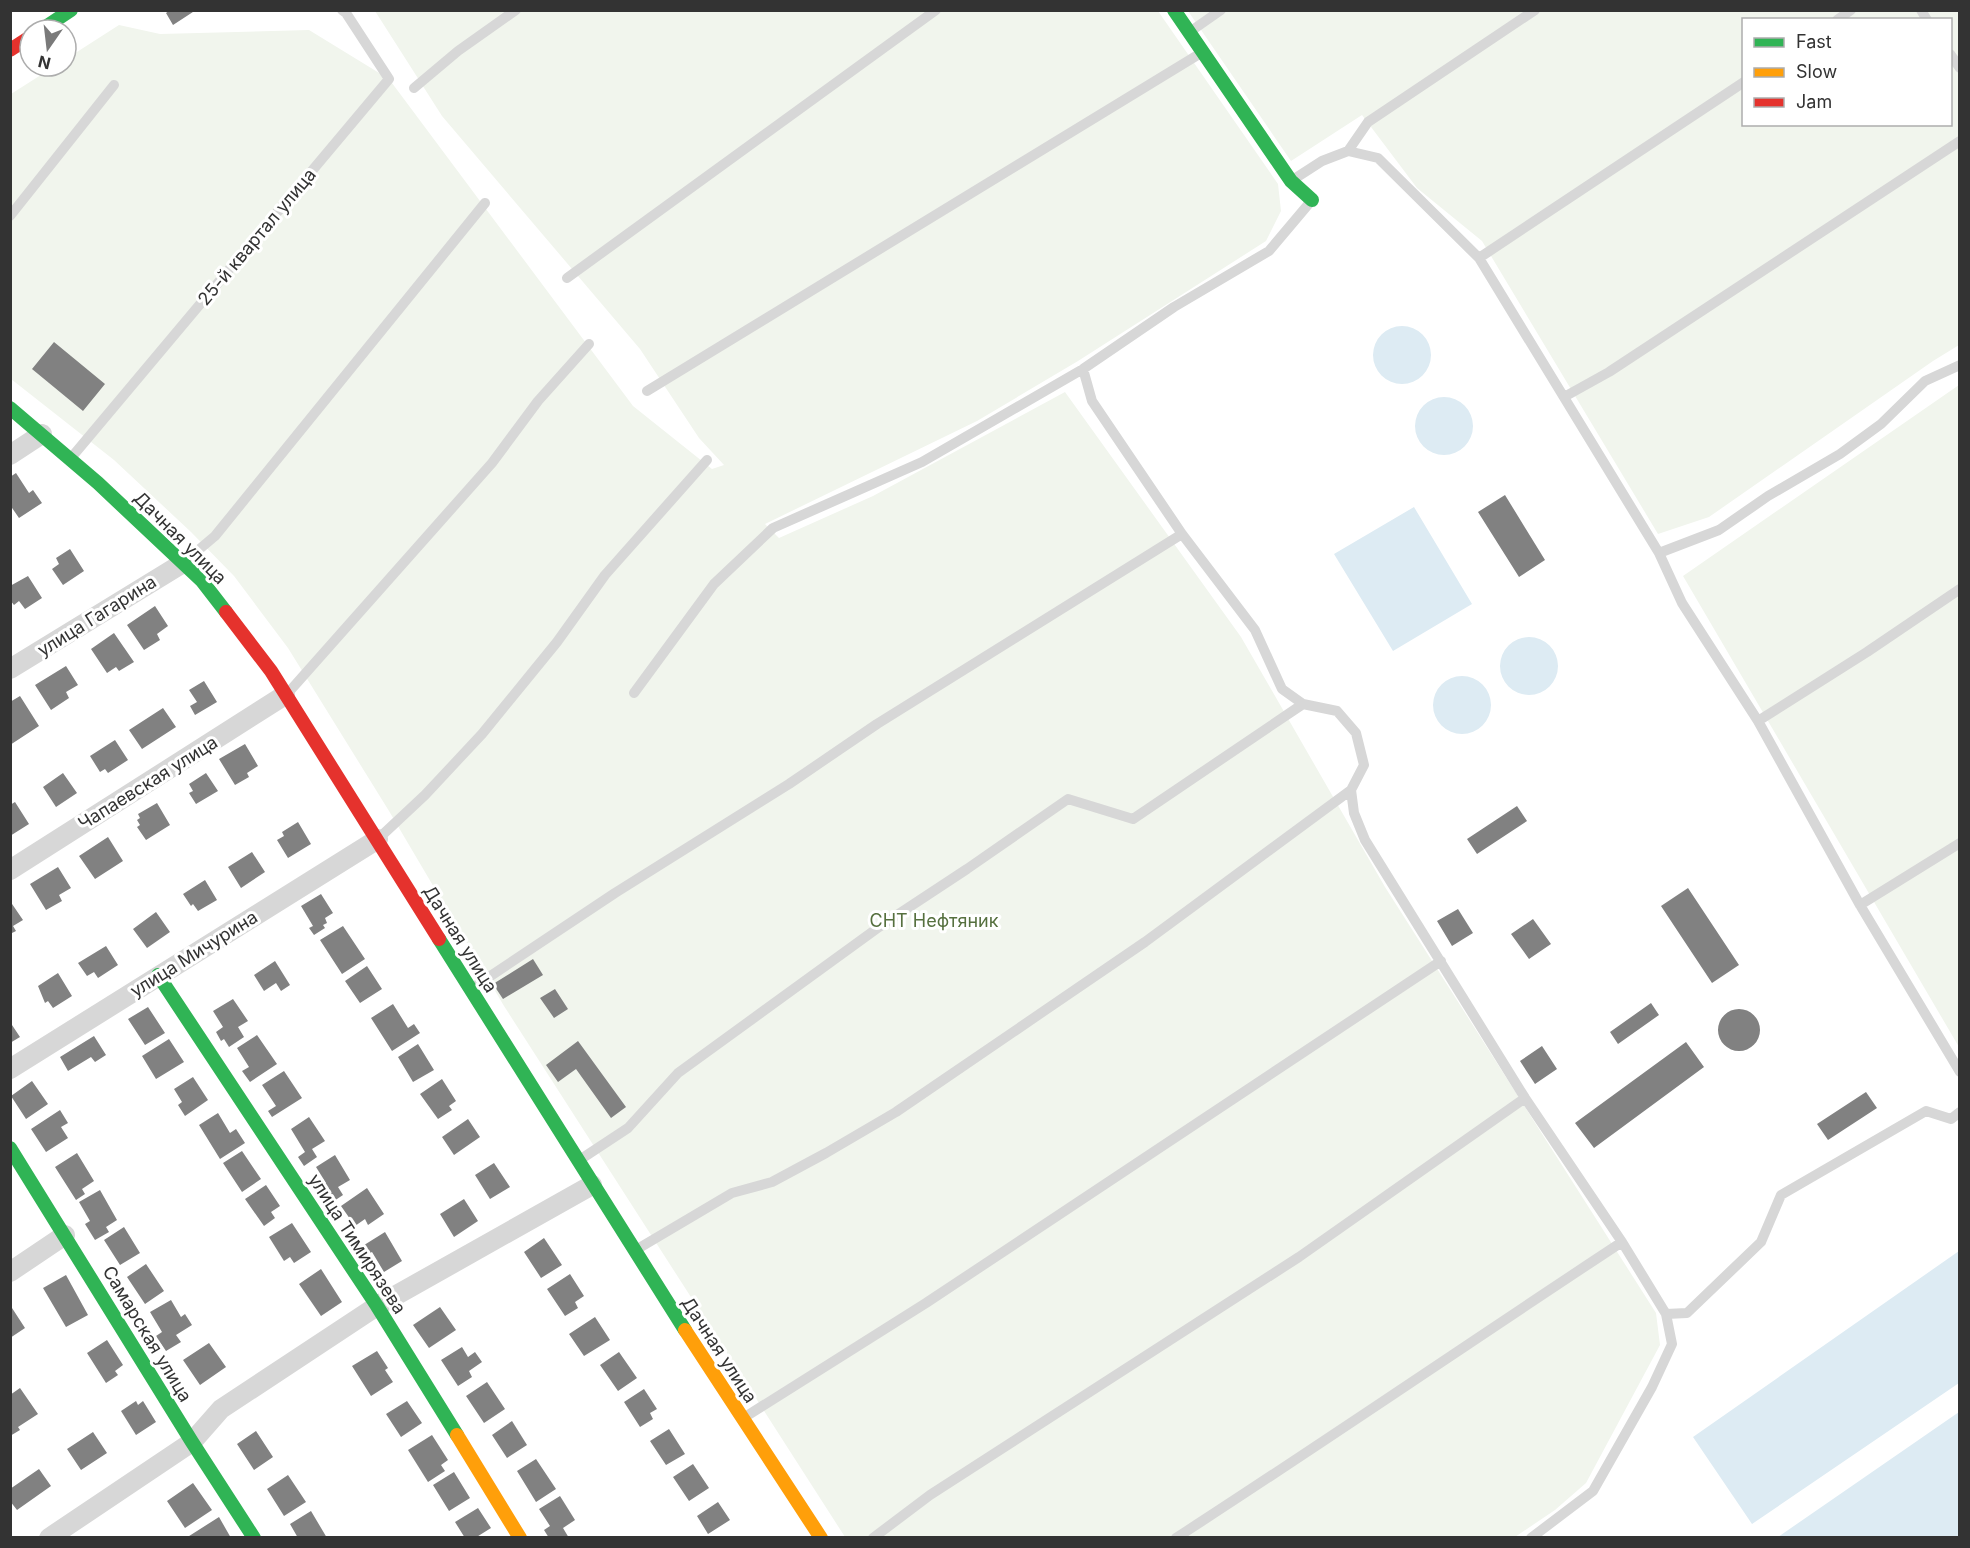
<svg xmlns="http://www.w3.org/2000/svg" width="1970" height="1548" viewBox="0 0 1970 1548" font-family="Inter,sans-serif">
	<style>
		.green { fill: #f1f5ed; fill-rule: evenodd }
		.water { fill: #ddebf3 }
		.building { fill: #818181 }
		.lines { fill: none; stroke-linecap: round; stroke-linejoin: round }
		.lane { stroke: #d7d7d7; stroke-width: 10 }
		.street { stroke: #d7d7d7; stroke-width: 20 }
		.fast { stroke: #30b455; stroke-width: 14 }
		.slow { stroke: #ff9f0a; stroke-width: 14 }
		.jam { stroke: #e5322d; stroke-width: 14 }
		.labels { text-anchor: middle; stroke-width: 6; stroke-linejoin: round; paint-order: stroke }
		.street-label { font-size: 18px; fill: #333; stroke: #fff }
		.park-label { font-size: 18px; fill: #56703f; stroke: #fff }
	</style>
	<rect width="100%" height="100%" fill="#fff"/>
	<path class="green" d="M375,11H1158L1278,184L1281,211L1266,241L1078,361L977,421L765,524L779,538L873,496L1065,392L1241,637L1385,887L1656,1313L1660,1345L1586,1483L1555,1510L1515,1537H845L504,1006L389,811L288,648L234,576L191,532L114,460L11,379V94L55,66H66V59L119,25L160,34L309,30L389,79L633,406L712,469L724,465L699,438L640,349L442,116Z
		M1188,11H1959V345L1933,361L1709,517L1658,534L1482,241L1417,188L1362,115L1291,161ZM1744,20H1950V124H1744Z
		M1959,385V1047L1683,576Z"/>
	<path class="water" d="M1373 355a29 29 0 1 1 58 0a29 29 0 1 1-58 0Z
		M1415 426a29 29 0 1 1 58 0a29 29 0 1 1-58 0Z
		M1414,507L1472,604L1393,651L1334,554Z
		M1500 666a29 29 0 1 1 58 0a29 29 0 1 1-58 0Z
		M1433 705a29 29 0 1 1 58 0a29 29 0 1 1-58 0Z
		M1959,1251V1383L1752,1524L1693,1437Z
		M1959,1412V1537H1778Z"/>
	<path class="building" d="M170,10H196L173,25L166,13Z
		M54,342L105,384L83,411L32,369Z
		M16,473L29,493L33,490L42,503L19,518L10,505V477Z
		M1505,495L1545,560L1519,577L1478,512Z
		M70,549L84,571L63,585L52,569L59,564L56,558Z
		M28,576L42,598L25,609L19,601L14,605L10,600V586Z
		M155,606L168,626L157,634L160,640L144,650L127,625Z
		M114,633L134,662L119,671L116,667L107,673L91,649Z
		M66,666L78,685L66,692L69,698L51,710L35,685Z
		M204,681L217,702L195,715L190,706L197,702L189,690Z
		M20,696L39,726L10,745V702Z
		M163,708L176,727L142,749L129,730Z
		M115,740L128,760L108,773L105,769L100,772L90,756Z
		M245,744L258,766L247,773L249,777L235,785L219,759Z
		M63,773L77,793L56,807L43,787Z
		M206,773L218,791L196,804L189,793L193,791L189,784Z
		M15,802L29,824L10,836V805Z
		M157,803L170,825L146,840L137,827L140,825L137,820L140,818L138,814Z
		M1517,806L1527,821L1477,854L1467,839Z
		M298,822L311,844L288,858L277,840L284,836L282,832Z
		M108,837L123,861L95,879L79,856Z
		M252,852L265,872L241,888L228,867Z
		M58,867L71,888L59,895L62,901L46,910L30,884Z
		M205,880L217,900L198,911L193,904L191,906L183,894Z
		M1688,888L1739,965L1712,983L1661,906Z
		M321,894L333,913L325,918L327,923L323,925L325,928L314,935L309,928L313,926L301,906Z
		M10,901L23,920L13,926L16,931L10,934Z
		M1458,909L1473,933L1452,946L1437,921Z
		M156,912L170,932L147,948L133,929Z
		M1533,919L1551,944L1529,959L1511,934Z
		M343,926L365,959L342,974L320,940Z
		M106,946L118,965L98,978L94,972L87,976L78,963Z
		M533,959L543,975L503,999L493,984Z
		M275,961L290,985L281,991L276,983L264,991L254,975Z
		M367,966L382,989L360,1003L345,981Z
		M58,973L72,996L53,1008L48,1001L45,1003L38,986Z
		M555,989L568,1009L554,1018L540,998Z
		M233,999L248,1021L238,1027L244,1037L229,1047L224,1039L221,1041L216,1032L223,1027L213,1011Z
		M1651,1003L1659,1015L1618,1044L1610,1032Z
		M393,1004L408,1028L414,1024L420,1033L392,1051L371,1018Z
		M148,1007L165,1033L145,1045L128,1019Z
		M1718 1030a21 21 0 1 1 42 0a21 21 0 1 1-42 0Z
		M10,1022L20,1037L10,1043Z
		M257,1035L277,1064L250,1082L242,1071L249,1067L237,1048Z
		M94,1036L106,1055L95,1062L91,1057L68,1071L60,1057Z
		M169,1039L184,1062L156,1079L142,1056Z
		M578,1041L626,1107L611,1118L576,1069L558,1082L546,1065Z
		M1686,1042L1704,1067L1594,1148L1575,1123Z
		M418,1044L434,1070L413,1082L398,1057Z
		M1542,1046L1557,1069L1535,1084L1520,1061Z
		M284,1071L302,1098L272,1117L268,1111L276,1106L262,1085Z
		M193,1077L208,1100L185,1116L178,1105L182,1102L174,1089Z
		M442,1079L456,1101L449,1106L452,1110L438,1119L420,1094Z
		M32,1081L48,1104L26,1119L11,1096Z
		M1866,1092L1877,1108L1828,1140L1817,1124Z
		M60,1110L68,1123L61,1127L68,1138L46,1152L31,1129Z
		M218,1113L230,1133L236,1129L245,1143L220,1159L199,1125Z
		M309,1117L325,1141L312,1149L317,1157L304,1166L298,1157L305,1152L291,1129Z
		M468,1119L480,1137L454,1155L442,1137Z
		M242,1151L261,1179L242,1192L223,1163Z
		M77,1153L94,1181L82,1189L85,1194L76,1200L55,1167Z
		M335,1155L350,1180L338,1187L343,1195L331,1203L321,1187L326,1183L316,1167Z
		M494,1163L510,1187L490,1199L475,1175Z
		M266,1185L280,1206L271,1212L275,1218L264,1226L245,1199Z
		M367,1188L384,1214L368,1225L365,1219L355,1226L341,1206Z
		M100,1190L117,1220L106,1227L109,1232L95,1240L85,1224L90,1221L79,1202Z
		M464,1199L478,1221L454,1237L440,1214Z
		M292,1223L311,1252L294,1263L290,1257L284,1261L269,1237Z
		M124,1227L140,1253L120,1265L104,1240Z
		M385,1232L402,1261L384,1272L372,1252L366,1255L361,1247Z
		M544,1238L562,1265L541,1278L524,1252Z
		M146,1264L164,1291L145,1304L127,1277Z
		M321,1269L342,1302L321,1316L299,1284Z
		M570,1274L584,1296L575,1302L578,1308L565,1316L547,1289Z
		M66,1275L88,1315L66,1327L43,1288Z
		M171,1300L181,1317L185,1314L192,1325L176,1335L181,1342L166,1351L156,1336L162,1332L150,1312Z
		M440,1307L456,1330L429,1348L413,1325Z
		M12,1308L25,1328L10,1338V1309Z
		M595,1317L610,1340L584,1356L569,1334Z
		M107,1340L123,1365L115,1371L118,1375L106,1383L87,1353Z
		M209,1343L226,1367L200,1385L183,1360Z
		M462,1347L468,1357L475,1352L482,1362L469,1371L472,1377L458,1386L441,1360Z
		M377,1351L388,1368L385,1370L393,1382L371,1396L352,1366Z
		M619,1352L637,1378L618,1391L600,1365Z
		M487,1382L505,1409L484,1423L466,1396Z
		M20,1388L38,1414L18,1427L20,1430L10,1436V1395Z
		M644,1389L657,1409L650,1413L653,1419L640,1427L624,1402Z
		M136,1401L138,1405L143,1401L156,1422L136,1435L121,1411Z
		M407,1401L422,1423L401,1437L386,1414Z
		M512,1421L527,1445L507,1458L492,1435Z
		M669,1429L685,1454L666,1465L650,1441Z
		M256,1431L273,1457L254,1470L237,1444Z
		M93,1432L107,1453L81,1470L67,1449Z
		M432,1435L448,1460L441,1465L445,1471L428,1482L408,1450Z
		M536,1459L556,1489L536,1502L517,1471Z
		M693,1464L709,1488L689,1501L673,1477Z
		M39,1469L51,1486L17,1510L10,1501V1489Z
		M454,1472L470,1498L449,1511L433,1485Z
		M288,1475L306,1502L284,1516L267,1489Z
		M193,1483L212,1510L185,1528L167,1501Z
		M560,1496L575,1520L563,1528L569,1538H549L544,1530L550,1526L539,1509Z
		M718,1502L730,1520L708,1534L697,1516Z
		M478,1508L491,1528L475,1538H465L455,1522Z
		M311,1511L327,1538H298L290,1524Z
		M219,1517L231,1538H186Z"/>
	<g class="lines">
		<path class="lane" d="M1921,10L1927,20
			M1837,20L1851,10
			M1191,31L1221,10
			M1950,54L1960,68
			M414,88L458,51L516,10
			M1348,151L1368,122L1535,10
			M1291,181L1322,161L1348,151L1378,158L1479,258L1659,553L1682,603L1758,721L1860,905L1960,1072
			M10,216L114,85
			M1479,258L1744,82
			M567,278L936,10
			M1083,369L1092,401L1182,534L1255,630L1282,689L1303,704L1337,711L1356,733L1364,765L1351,790L1354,813L1365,840L1525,1098L1622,1242L1666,1314L1672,1344L1652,1387L1593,1491L1531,1538
			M647,391L1201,53
			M1564,397L1609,372L1960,141
			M71,458L389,79L346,13L342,10
			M1659,553L1719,530L1768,496L1840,454L1881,424L1925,381L1960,365
			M183,563L215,536L485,203
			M288,693L492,463L538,401L589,344
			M634,693L714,584L773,528L922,462L1083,369L1174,307L1269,251L1312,200
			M1758,721L1867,652L1960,589
			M378,839L425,795L482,734L557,642L605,575L707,460
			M1860,905L1960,843
			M471,989L615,893L789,784L877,724L1182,534
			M578,1161L628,1128L678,1073L879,927L967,869L1068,799L1133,819L1303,704
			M634,1251L732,1193L772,1182L826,1153L896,1112L1145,942L1351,790
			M1666,1314L1687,1313L1761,1242L1781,1195L1926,1111L1951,1119L1960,1112
			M745,1417L926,1303L1441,961
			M873,1538L930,1495L1299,1257L1525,1098
			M1176,1538C1326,1441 1473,1340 1622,1242"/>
		<path class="street" d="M10,455L42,434
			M10,669L183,563
			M10,870L285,695
			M10,1069L378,839
			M10,1272L65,1235
			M49,1538L192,1442L221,1409L377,1306L592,1185"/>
		<path class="fast" d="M1174,10L1291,181L1312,200
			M41,30L71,10
			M10,408L98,483L202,581L226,612
			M439,939L685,1330
			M158,975L377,1306L457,1435
			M10,1148L192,1442L254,1538"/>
		<path class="slow" d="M685,1330L821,1538
			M457,1435L520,1538"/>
		<path class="jam" d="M10,50L30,37
			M226,612L271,671L439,939"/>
	</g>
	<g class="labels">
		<g class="street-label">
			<text transform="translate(257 237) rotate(-50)" y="6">25-й квартал улица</text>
			<text transform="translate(180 538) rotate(45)" y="6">Дачная улица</text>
			<text transform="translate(97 616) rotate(-32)" y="6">улица Гагарина</text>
			<text transform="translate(148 783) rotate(-32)" y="6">Чапаевская улица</text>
			<text transform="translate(460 939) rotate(58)" y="6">Дачная улица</text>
			<text transform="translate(194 954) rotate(-32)" y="6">улица Мичурина</text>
			<text transform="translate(357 1244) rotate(57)" y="6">улица Тимирязева</text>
			<text transform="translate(147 1334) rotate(59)" y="6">Самарская улица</text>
			<text transform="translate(719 1350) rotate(57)" y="6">Дачная улица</text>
		</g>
		<g class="park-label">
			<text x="934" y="927">СНТ Нефтяник</text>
		</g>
	</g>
	<rect width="1970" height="1548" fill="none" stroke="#333333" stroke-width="24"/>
	<rect x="1742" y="18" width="210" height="108" fill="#ffffff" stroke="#adadad" stroke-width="1.5"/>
	<rect x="1754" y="38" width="30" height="9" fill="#30b455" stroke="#adadad" stroke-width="1.5"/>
	<text x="1796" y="48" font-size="18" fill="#333333">Fast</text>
	<rect x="1754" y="68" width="30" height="9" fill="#ff9f0a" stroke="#adadad" stroke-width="1.5"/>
	<text x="1796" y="78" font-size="18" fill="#333333">Slow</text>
	<rect x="1754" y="98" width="30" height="9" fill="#e5322d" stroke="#adadad" stroke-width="1.5"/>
	<text x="1796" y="108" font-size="18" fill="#333333">Jam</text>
	<g transform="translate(48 48) rotate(194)"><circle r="28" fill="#ffffff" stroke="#adadad" stroke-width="1.5"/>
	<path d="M0-4.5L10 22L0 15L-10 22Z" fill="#7a7a7a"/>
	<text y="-9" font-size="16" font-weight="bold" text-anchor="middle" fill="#333333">N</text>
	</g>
</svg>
